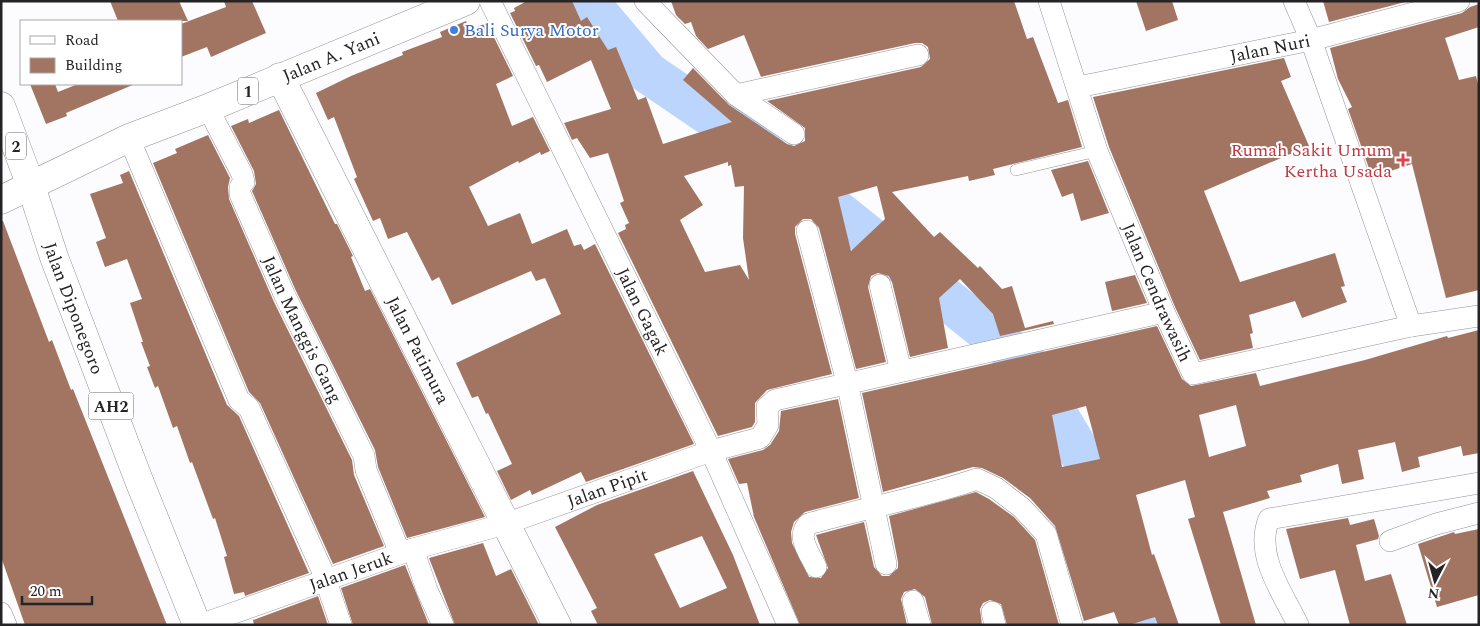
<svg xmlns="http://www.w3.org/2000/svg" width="1480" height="626" viewBox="0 0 1480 626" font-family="Spectral,serif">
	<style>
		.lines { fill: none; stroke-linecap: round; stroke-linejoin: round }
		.river { stroke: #bbd5fd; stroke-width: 42 }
		.building { fill: #a27563; fill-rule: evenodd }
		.lane-casing { stroke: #949297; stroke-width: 12 }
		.street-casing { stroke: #949297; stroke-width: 22 }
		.secondary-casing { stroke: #949297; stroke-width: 29 }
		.highway-casing { stroke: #949297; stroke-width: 29 }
		.lane { stroke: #fff; stroke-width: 11 }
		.street { stroke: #fff; stroke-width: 21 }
		.secondary { stroke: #fff; stroke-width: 28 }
		.highway { stroke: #fff; stroke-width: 28 }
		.shop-dot { fill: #3f7fe0; stroke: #fff; stroke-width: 2 }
		.health-dot { fill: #e0444e; stroke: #fff; stroke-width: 2 }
		.labels { text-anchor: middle; stroke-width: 4; stroke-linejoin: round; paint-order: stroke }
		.shield { fill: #fff; stroke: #666566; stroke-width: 1 }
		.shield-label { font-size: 16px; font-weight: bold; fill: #242325 }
		.shop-label { font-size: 18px; fill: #366cbe; stroke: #fff; text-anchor: start }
		.street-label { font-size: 18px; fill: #242325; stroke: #fff }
		.health-label { font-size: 18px; fill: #be3a42; stroke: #fff; text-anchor: end }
	</style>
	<rect width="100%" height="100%" fill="#fcfbfe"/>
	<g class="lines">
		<path class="river" d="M587,1L648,73L757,147L1009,349L1023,358L1105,495L1151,625"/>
	</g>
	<path class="building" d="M110,1H179L188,21H118Z
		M224,1H252L266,33L211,57L207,47L181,57V24L226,7Z
		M527,1H572L581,21L587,17L608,50L616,47L638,100L646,97L663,144L732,122L683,80L693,68L729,105L787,144L794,146L805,141V128L767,101L921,67L930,59L928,47L922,43H915L751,79L761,77L744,35L708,49L696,36L691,22L685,24L676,15L671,1H1014L1027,39L1033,37L1058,103L1068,100L1082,147L993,169L995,175L969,181L968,176L892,192L934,237L940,232L978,268L980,266L1002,289L1012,286L1025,328L1053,321L1054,324L1000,336L993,314L960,279L939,298L948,348L910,357L892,282L889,276L878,273L871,276L868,287L886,362L856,369L819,228L811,219H803L795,227V234L832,374L767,390L755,403V422L752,427L718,436L618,233L626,229L625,225L629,223L620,203L624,201L608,153L590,158L577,138L572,140L564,123L611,109L591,60L547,82L539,65L536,66L510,13L515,11L514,8ZM728,162V166L731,165L735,187L744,186L743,238L749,280L740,265L705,272L680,220L703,205L684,176ZM877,186L885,219L851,251L838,197Z
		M1136,1H1172L1178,20L1146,31Z
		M1323,1H1409L1329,22Z
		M1479,4V27L1445,38L1459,80L1476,76L1479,88V290L1446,298L1412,164L1372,177L1348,109L1352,107L1338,79L1330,48L1462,13L1470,7Z
		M466,21L469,30L487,23L513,76L496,84L512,126L533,117L550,151L541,155L540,152L519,163L518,161L469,187L488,226L520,213L532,244L567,229L574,246L581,244L584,250L595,244L694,444L586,482L581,472L532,495L530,490L511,500L497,471L512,464L488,413L486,414L478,396L472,398L456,363L561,314L545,278L536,281L531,271L452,305L439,277L432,281L407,232L388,239L380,218L373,221L354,179L357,177L334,117L328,120L316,93L351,76L403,55L402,52L442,37L440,32Z
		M1284,58L1291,77L1281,81L1309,146L1204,191L1240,282L1335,253L1345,286L1341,287L1347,302L1302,318L1295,301L1249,315L1253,333L1250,334L1253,348L1200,360L1175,307L1109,147L1093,97Z
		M30,84H55L58,92L78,84H135L66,113L67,116L46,124Z
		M279,110L335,224H337L353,256L351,257L365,291L370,289L485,517L407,538L378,467L375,450L296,291L252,191L256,184L254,171L231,126L248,119L249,123Z
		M208,135L230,178L228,187L229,199L274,302L352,460L354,475L384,546L333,564L260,403L249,392L153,163L177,153L175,149Z
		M1088,161L1109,213L1081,221L1073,193L1062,197L1051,170Z
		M129,171L227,405L239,416L309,573L245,596L244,592L234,594L224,557L227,556L215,518L213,519L192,462L190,463L177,426L173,428L158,386L155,388L147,367L150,366L141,342H143L130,303L142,299L127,259L105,267L96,242L106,238L90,194L123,183L120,175Z
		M1,221H3L49,342L52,340L71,390L73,389L167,625H25L1,557Z
		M1135,275L1147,303L1112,311L1105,282Z
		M1157,326L1182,379L1191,386L1256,373L1260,386L1365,360L1447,336L1448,338L1479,330V453L1463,456L1461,446L1418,457L1420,467L1402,472L1395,442L1358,450L1364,479L1342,484L1338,464L1300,475L1302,482L1267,491L1270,498L1223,512L1256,625H1221L1188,519L1195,517L1185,480L1136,495L1152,555L1154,554L1179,625H1158L1155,617L1129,625H1119L1114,612L1084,621L1055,526L1030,498L1003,478L982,468L973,467L883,492L862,393ZM1236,405L1246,446L1209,457L1199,415ZM1086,406L1100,459L1062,467L1052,415Z
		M838,399L859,498L805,512L794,522L791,532L792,543L809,577L821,578L828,568L816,535L864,522L874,567L882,576H889L898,568V562L889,516L976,492L989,499L1014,517L1035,540L1059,625H1007L1001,604L990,600L983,603L980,609L982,625H932L925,597L915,589L904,592L901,599L907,625H800L754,517L747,483L739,484L728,459L763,450L770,445L779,431L781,411Z
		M693,471L733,555L760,625H598L591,611L597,608L555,527L597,505ZM702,536L727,588L680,608L654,554Z
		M1348,518L1350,525L1374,519L1379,536L1378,539L1356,545L1365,581L1391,574L1407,625H1350L1335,570L1300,579L1286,529Z
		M1479,529V595L1437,607L1418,544L1454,532L1455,534Z
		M483,543L496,576L511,569L539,625H455L429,558Z
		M405,565L429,625H353L341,588Z
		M318,596L328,625H254L253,620Z"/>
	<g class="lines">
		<defs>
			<path id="lane" d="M1016,170L1097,151"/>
			<g id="street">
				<path id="s1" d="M490,1L711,451L788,625"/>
				<path d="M645,1L736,95L794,134"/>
				<path id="s2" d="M1049,1L1097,151L1164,312L1193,374L1411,326L1479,316"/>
				<path d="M1294,1L1311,40L1411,326"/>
				<path id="s3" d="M1078,87L1311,40L1459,1"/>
				<path d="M736,95L918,55"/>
				<path id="s4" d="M208,108L242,174L244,182L240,187V194L285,296L364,456L366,470L400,553"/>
				<path d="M129,138L239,400L249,408L322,570L341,625"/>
				<path d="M807,231L847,382L886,564"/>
				<path d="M880,285L901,371"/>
				<path d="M1390,541L1436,524L1479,513"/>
				<path d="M413,549L427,590L443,625"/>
				<path d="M816,567C810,554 796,537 808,524C864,508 922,498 977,479L996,488L1022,508L1046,534L1072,625"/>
				<path d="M913,601L920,625"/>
				<path d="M992,612L995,625"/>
				<path d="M1,613L6,625"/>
				<path id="s5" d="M200,625L413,549L505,524L711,451L760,438L768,425L767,407L775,400L1164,312"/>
				<path d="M1298,625C1283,593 1254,555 1269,519L1479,483"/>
			</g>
			<g id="secondary">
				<path id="s6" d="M280,77L557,625"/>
			</g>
			<g id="highway">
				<path id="s7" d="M1,106L31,186L54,257L138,478L197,625"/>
				<path id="s8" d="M1,200L129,138L208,108L466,1"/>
			</g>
		</defs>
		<use href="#lane" class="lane-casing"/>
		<use href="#street" class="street-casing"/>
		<use href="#secondary" class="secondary-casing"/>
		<use href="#highway" class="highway-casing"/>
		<use href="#lane" class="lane"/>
		<use href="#street" class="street"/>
		<use href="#secondary" class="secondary"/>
		<use href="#highway" class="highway"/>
	</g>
	<circle class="shop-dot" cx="454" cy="30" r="5"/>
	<path class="health-dot" d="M1400.5 152.5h5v5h5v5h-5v5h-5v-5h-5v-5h5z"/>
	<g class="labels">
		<g class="shield">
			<rect x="238" y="77.5" width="20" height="27" rx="4"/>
			<rect x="6" y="132.5" width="20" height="27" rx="4"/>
			<rect x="88.5" y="392.5" width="45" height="27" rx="4"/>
		</g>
		<g class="shield-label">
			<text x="248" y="97">1</text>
			<text x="16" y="152">2</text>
			<text x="111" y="412">AH2</text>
		</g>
		<g class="shop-label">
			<text x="464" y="36">Bali Surya Motor</text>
		</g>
		<g class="street-label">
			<text dy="6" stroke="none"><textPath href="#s3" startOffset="196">Jalan Nuri</textPath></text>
			<text dy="6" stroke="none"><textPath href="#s8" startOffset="360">Jalan A. Yani</textPath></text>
			<text dy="6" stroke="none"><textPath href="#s2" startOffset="311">Jalan Cendrawasih</textPath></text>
			<text dy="6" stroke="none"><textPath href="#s7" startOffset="215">Jalan Diponegoro</textPath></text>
			<text dy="6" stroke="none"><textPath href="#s1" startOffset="346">Jalan Gagak</textPath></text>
			<text dy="6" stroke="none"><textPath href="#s4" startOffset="245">Jalan Manggis Gang</textPath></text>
			<text dy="6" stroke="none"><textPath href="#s6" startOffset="306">Jalan Patimura</textPath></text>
			<text dy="6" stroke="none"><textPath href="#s5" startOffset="430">Jalan Pipit</textPath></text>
			<text dy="6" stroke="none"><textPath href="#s5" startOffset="160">Jalan Jeruk</textPath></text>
		</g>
		<g class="health-label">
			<text x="1392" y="156">Rumah Sakit Umum<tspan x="1392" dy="21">Kertha Usada</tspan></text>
		</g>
	</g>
	<rect width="1480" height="626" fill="none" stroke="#242325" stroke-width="5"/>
	<rect x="20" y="20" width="162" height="65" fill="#ffffff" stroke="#a7a7a8"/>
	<rect x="30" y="36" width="25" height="8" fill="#ffffff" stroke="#a7a7a8"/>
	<text x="65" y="45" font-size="15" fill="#242325">Road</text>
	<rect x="30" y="58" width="25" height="15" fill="#a27563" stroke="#a7a7a8"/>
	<text x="65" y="70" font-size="15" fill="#242325">Building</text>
	<g transform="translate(1435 581) rotate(186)" stroke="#ffffff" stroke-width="4" paint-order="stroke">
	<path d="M0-4L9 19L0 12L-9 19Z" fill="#242325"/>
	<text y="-8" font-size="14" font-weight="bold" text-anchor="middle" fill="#242325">N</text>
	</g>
	<path d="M22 596v8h70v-8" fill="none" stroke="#242325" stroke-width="2.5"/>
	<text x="30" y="596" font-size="15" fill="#242325" stroke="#ffffff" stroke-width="4" paint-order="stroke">20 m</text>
</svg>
